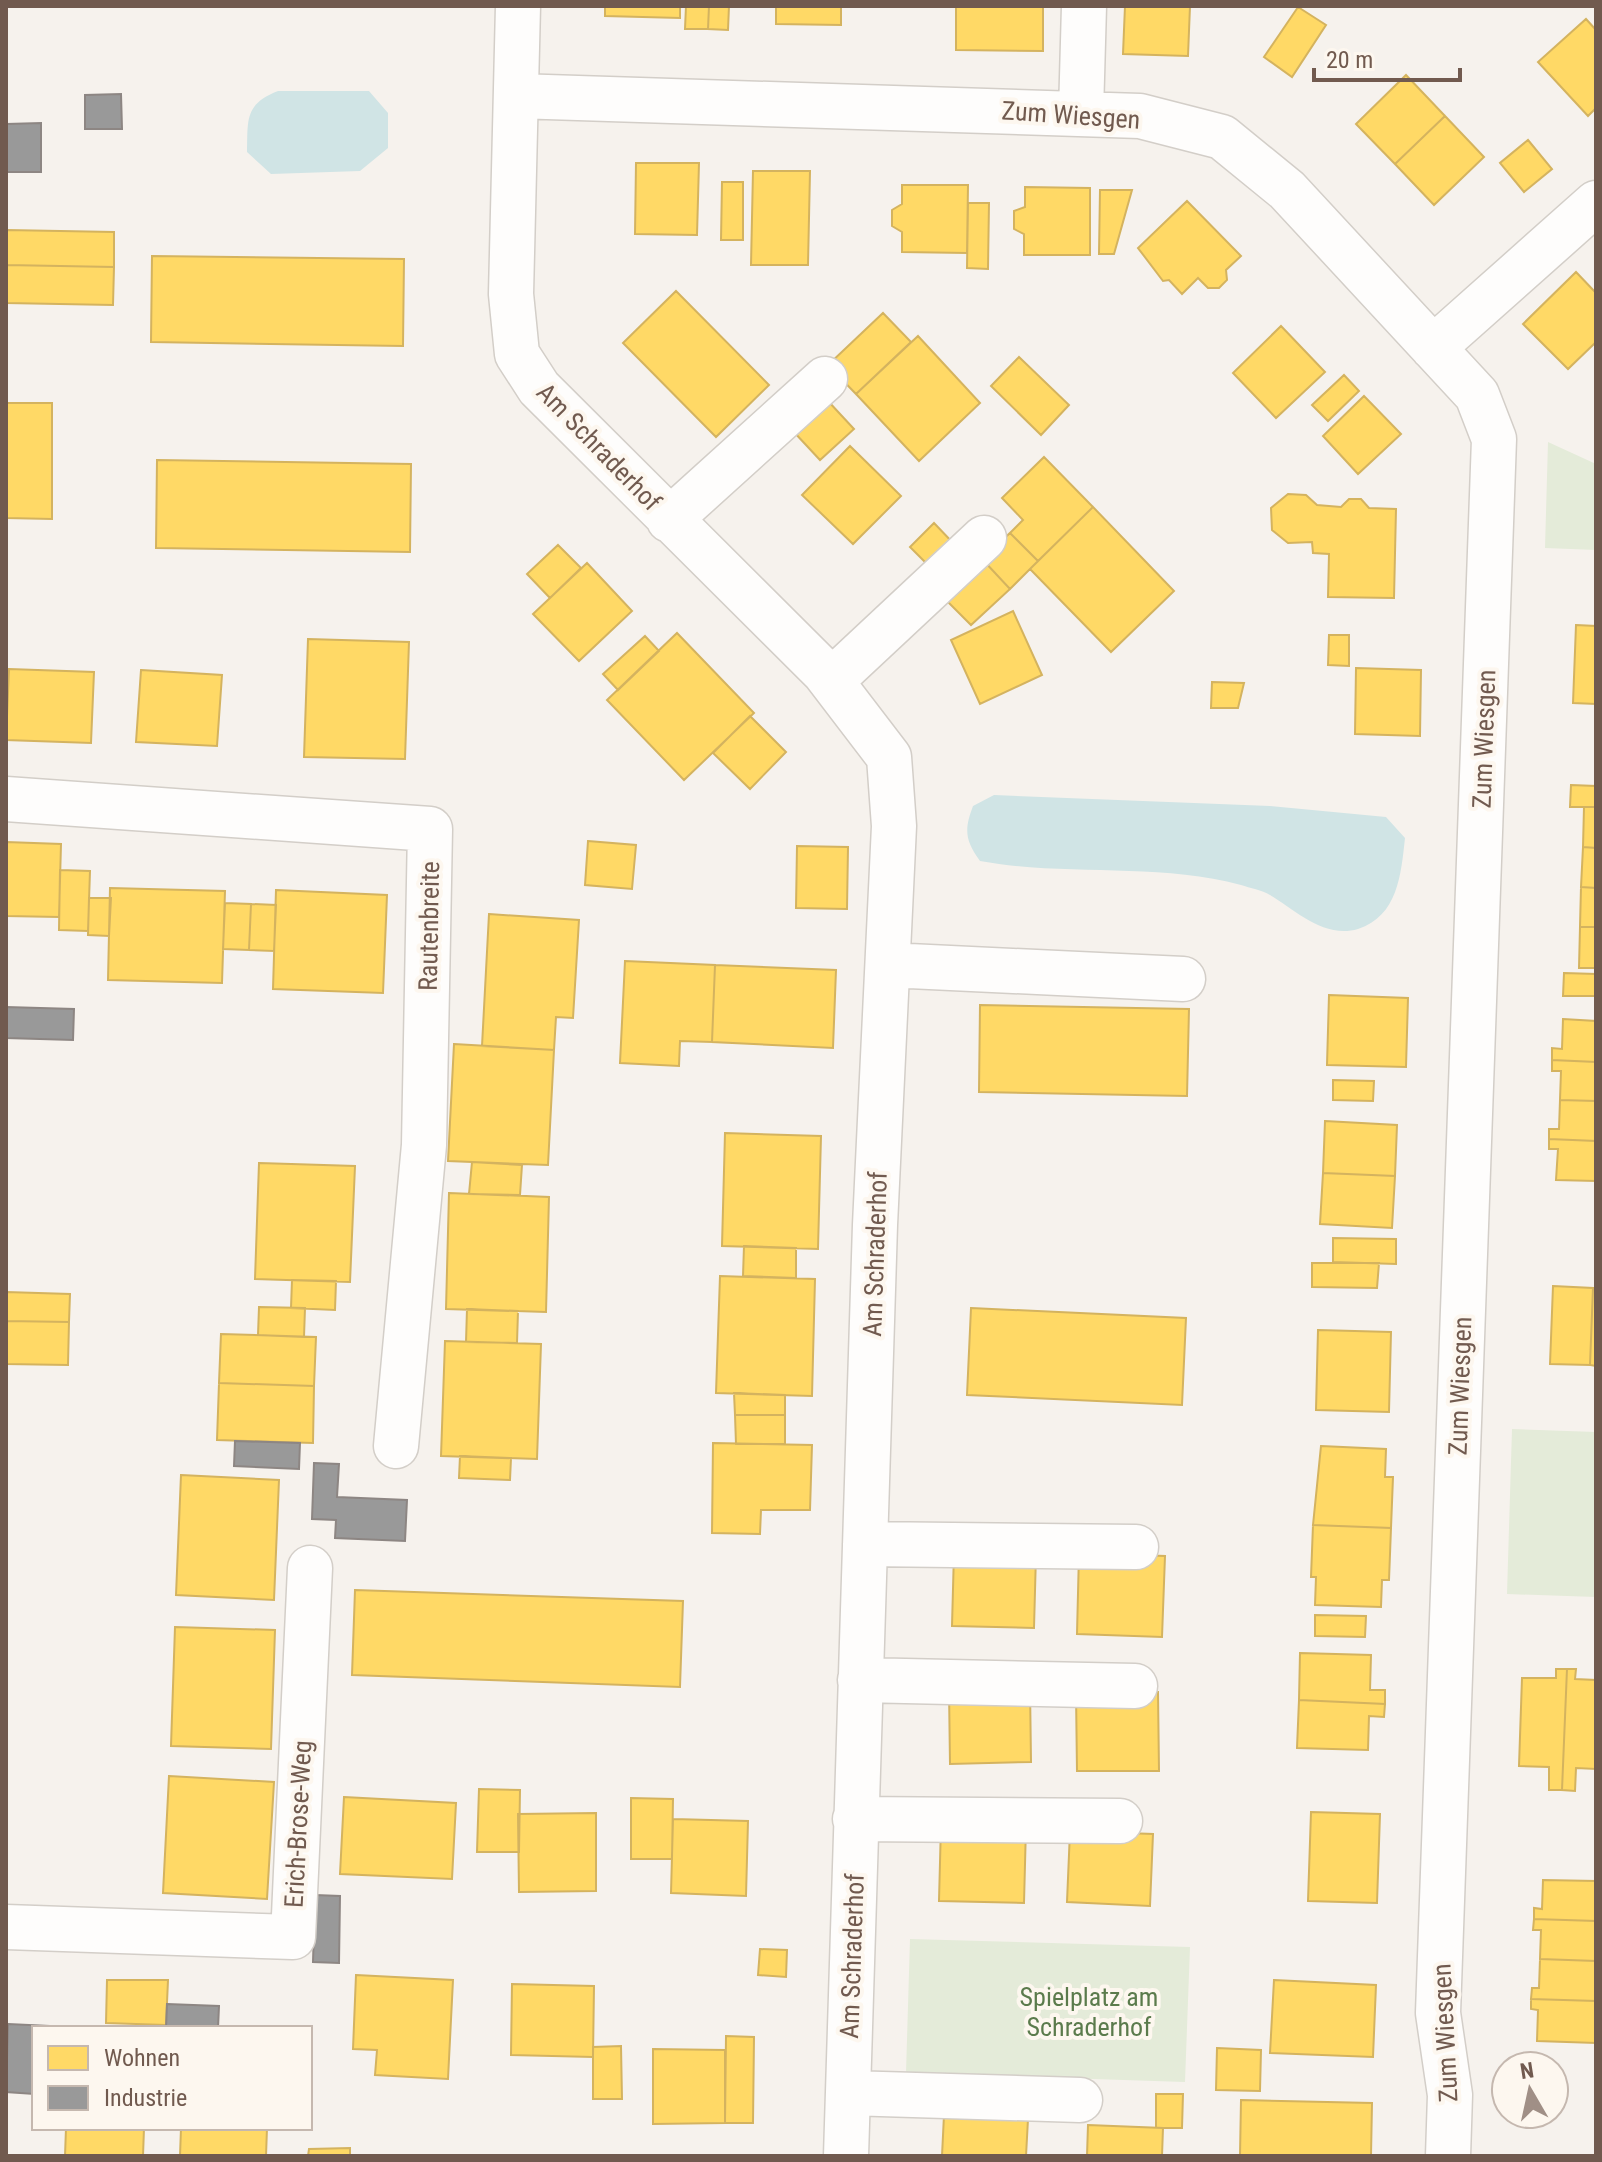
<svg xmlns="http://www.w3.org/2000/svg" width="1602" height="2162" viewBox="0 0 1602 2162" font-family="'Roboto Condensed',sans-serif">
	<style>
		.green { fill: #e4ebd9 }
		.water { fill: #d0e4e5 }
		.homes { fill: #ffd966; stroke: #d4b35f; stroke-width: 2 }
		.industry { fill: #999; stroke: #8d8683; stroke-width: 2 }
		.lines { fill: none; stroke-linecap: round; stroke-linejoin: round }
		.minor-casing { stroke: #d3cec8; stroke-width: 47 }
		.minor { stroke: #fefdfc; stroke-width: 44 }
		.labels { text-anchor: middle; stroke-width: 8; stroke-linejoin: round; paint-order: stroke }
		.street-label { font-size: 26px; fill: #715a4f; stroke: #fdf7ef }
		.park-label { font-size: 26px; fill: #5b7b4c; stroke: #fdf7ef }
	</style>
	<rect width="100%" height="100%" fill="#f6f2ed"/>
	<path class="green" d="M1548,442L1596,464V550L1545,548Z
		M1512,1429L1596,1432V1597L1507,1594Z
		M910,1939L1190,1947L1185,2082L906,2073Z"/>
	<path class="water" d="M278,91H369L388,113V148L360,171L271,174L247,152C248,121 244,104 278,91Z
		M994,795L1270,806L1386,817L1405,838C1401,874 1398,916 1358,929C1324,939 1295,910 1270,895C1262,890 1250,888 1241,885C1155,862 1067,877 980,861C965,840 964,830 973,806Z"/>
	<path class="homes" d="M605,6H680V18L605,16Z
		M686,6H709L708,29H685Z
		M709,6H729L728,30L708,29Z
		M776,6H841V25L776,24Z
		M956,6L1043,7V51L956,50Z
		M1125,6H1190L1188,56L1123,54Z
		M1298,7L1326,25L1292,77L1264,57Z
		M1586,19L1596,30V108L1588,116L1538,62Z
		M1406,75L1445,116L1395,164L1356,124Z
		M1445,116L1484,157L1434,205L1395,164Z
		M1528,140L1552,169L1524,192L1500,163Z
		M636,163H699L697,235L635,234Z
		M753,171H810L808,265H751Z
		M722,182H743V240H721Z
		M902,185H968L967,253L902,252V232L892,226V210L902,204Z
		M1025,187L1090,188V255H1024V234L1014,229V211L1025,207Z
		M1100,190H1132L1114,254H1099Z
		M1187,201L1241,256L1226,270L1227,280L1219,288H1208L1198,278L1182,294L1169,280L1163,281L1138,248Z
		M968,203H989L988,269L967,268Z
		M6,230L114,232V267L6,265Z
		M152,256L404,259L403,346L151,342Z
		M6,265L114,267L113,305L6,303Z
		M1576,272L1596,293V342L1568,369L1523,324Z
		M676,291L769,385L716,437L623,343Z
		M883,313L911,342L856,394L828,365Z
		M1281,326L1325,372L1276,418L1233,373Z
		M918,336L980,403L919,461L856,394Z
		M1019,357L1069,405L1041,435L991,386Z
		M1344,375L1359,391L1328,421L1312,405Z
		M1364,396L1401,434L1358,474L1323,436Z
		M828,401L854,429L820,460L793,431Z
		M6,403H52V519L6,518Z
		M850,446L901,496L853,544L802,495Z
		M1044,457L1093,507L1038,561L1010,533L1023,520L1002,498Z
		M157,460L411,464L410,552L156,548Z
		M1288,494L1306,495L1317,505L1341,507L1349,499H1361L1369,508L1396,509L1394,598L1328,597L1329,554L1313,553L1312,542L1288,543L1272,530L1271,508Z
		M1093,507L1174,591L1111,652L1030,569Z
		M934,523L955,545L931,568L910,547Z
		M1010,533L1038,561L1010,589L982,559Z
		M558,545L581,568L550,598L527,574Z
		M982,559L1010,589L971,625L943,597Z
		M587,563L632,611L579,661L533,614Z
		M1013,611L1042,675L980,704L951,640Z
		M1576,625L1596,626V704L1573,703Z
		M677,633L754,713L684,780L607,700Z
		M1329,635H1349V666L1328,665Z
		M645,636L659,651L618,690L603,674Z
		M308,639L409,642L405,759L304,757Z
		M1356,668L1421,670L1420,736L1355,734Z
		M9,669L94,672L91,743L6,740Z
		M141,670L222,675L217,746L136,742Z
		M1212,682L1244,683L1238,708H1211Z
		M750,716L786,752L750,789L713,753Z
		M1571,785L1596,786V807H1570Z
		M1584,807H1596V848L1583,847Z
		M588,841L636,845L632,889L585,885Z
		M6,842L61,844L59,917L6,916Z
		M797,846L848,847L847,909L796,908Z
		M1583,847L1596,848V888L1581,887Z
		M60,870L90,871L88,931L59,930Z
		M1581,887L1596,888V927H1580Z
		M110,888L225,891L222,983L108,980Z
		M276,890L387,895L383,993L273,989Z
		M89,898H111L109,936L88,935Z
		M225,903L251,904L249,950L223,949Z
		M251,904L276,905L274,951L249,950Z
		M489,914L579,920L573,1018L556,1017L554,1050L482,1046Z
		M1580,927H1596V968H1579Z
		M625,961L715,965L712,1042L680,1041L679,1066L620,1063Z
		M715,965L836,970L833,1048L712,1042Z
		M1564,973L1596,974V996H1563Z
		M1329,995L1408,998L1406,1067L1327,1065Z
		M980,1005L1189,1009L1187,1096L979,1092Z
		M1563,1019L1596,1021V1062L1552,1060V1048L1562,1049Z
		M454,1044L554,1050L548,1165L448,1161Z
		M1552,1060L1596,1062V1101L1560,1100L1561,1071H1552Z
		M1333,1080L1374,1081L1373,1101L1333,1100Z
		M1560,1100L1596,1101V1141L1549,1139V1129H1559Z
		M1325,1121L1397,1125L1395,1176L1323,1173Z
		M725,1133L821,1136L818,1249L722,1246Z
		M1549,1139L1596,1141V1181L1556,1180L1558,1149H1549Z
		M472,1162L522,1165L520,1195L469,1194Z
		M259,1163L355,1166L350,1282L255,1279Z
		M1323,1173L1395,1176L1392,1228L1320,1224Z
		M449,1193L549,1197L546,1312L446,1309Z
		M1333,1238L1396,1239V1264L1333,1262Z
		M744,1246L796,1248V1278L743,1276Z
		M1312,1263H1379L1377,1288L1312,1287Z
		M720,1276L815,1279L812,1396L716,1393Z
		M292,1280L336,1281L335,1310L291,1308Z
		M1553,1286L1593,1288L1590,1365L1550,1364Z
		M1593,1288H1596V1366L1590,1365Z
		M6,1292L70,1294L69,1322L6,1321Z
		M259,1307L305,1308L304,1337L258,1335Z
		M971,1308L1186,1318L1182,1405L967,1395Z
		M467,1309L518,1311L517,1343L466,1342Z
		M6,1321L69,1322L68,1365L6,1364Z
		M1318,1330L1391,1332L1389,1412L1316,1410Z
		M221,1334L316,1337L314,1386L219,1383Z
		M445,1341L541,1344L537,1459L441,1456Z
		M219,1383L314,1386L313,1443L217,1440Z
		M734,1393L785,1395V1415H735Z
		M735,1415H785V1444H736Z
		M713,1443L812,1445L810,1510H761L760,1534L712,1533Z
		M1321,1446L1386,1449L1385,1477H1393L1391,1528L1313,1525Z
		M460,1456L511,1458L510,1480L459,1478Z
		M181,1475L279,1480L274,1600L176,1595Z
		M1313,1525L1391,1528L1389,1580H1382L1381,1607L1315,1605L1316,1577H1311Z
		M954,1552L1036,1554L1034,1628L952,1626Z
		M1079,1553L1165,1556L1162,1637L1077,1634Z
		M355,1590L683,1601L680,1687L352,1675Z
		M1315,1615L1366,1616L1365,1637L1315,1636Z
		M175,1627L275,1630L271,1749L171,1746Z
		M1300,1653L1371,1655L1370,1690H1385V1704L1299,1700Z
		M1556,1669H1567L1562,1790H1549V1767L1519,1766L1522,1678H1556Z
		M1567,1669H1576L1575,1679L1596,1680V1769L1576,1768L1575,1791L1562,1790Z
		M1030,1687L1031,1762L950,1764L949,1689Z
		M1158,1692L1159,1771H1077L1076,1693Z
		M1299,1700L1385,1704L1384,1717L1369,1716L1368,1750L1297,1748Z
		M169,1776L274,1782L267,1899L163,1893Z
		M479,1789L520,1790L519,1852H477Z
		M344,1797L456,1803L452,1879L340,1874Z
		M631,1798L673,1799L672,1859H631Z
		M1311,1812L1380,1814L1377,1903L1308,1901Z
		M596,1813V1891L519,1892L518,1814Z
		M673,1819L748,1821L746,1896L671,1893Z
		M941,1824L1026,1826L1024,1903L939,1901Z
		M1070,1831L1153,1834L1150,1906L1067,1902Z
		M1543,1880L1596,1881V1921L1534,1919V1908L1542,1909Z
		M1534,1919L1596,1921V1961L1540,1959L1541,1930H1533Z
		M760,1949L787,1950L786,1977L758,1975Z
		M1540,1959L1596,1961V2001L1531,1999L1532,1988H1539Z
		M356,1975L453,1980L448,2079L375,2075L377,2050L353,2049Z
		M107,1980H168L166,2025L106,2023Z
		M1274,1980L1376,1985L1373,2057L1270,2053Z
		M512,1984L594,1986L593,2057L511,2055Z
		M1531,1999L1596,2001V2043L1537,2041L1538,2010L1531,2009Z
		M726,2036L754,2037L753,2123H725Z
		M621,2046L622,2099H593V2047Z
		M1217,2048L1261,2050L1260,2091L1216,2090Z
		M653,2049L725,2050V2123L653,2124Z
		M1156,2094H1183L1182,2128H1156Z
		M1241,2100L1372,2103L1371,2156H1240Z
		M944,2115L1028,2119L1026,2156H942Z
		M1088,2125L1163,2128L1162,2156H1087Z
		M66,2128H144L143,2156H65Z
		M181,2128H267L266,2156H180Z
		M350,2148V2156H308L309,2149Z"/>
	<path class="industry" d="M121,94L122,129H85V95Z
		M41,123V172H7V124Z
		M6,1007L74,1009L73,1040L6,1038Z
		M235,1441L300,1443L299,1469L234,1466Z
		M314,1463L339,1464L337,1497L407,1500L405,1541L335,1538L336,1520L312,1519Z
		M315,1895L340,1896L339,1963L313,1962Z
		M167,2004L219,2006L218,2028H166Z
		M8,2024L50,2026L34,2028V2094L6,2092Z"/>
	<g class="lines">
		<defs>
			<path id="minor" d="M518,6L511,294L517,354L539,388L824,672L889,757L894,826L875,1225L846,2156
				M516,96L1140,116L1222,137L1287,190L1477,395L1494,439L1438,2013L1450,2095L1448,2156
				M1081,113L1084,6
				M1433,348L1596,203
				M669,520L825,379
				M831,681L984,538
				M6,799L430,829L424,1145L396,1446
				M888,965L1183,979
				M865,1544L1136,1547
				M860,1680L1135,1686
				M855,1819L1120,1821
				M6,1927L293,1937L310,1568
				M848,2093L1080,2100"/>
		</defs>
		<use href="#minor" class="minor-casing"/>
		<use href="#minor" class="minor"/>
	</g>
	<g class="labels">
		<g class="street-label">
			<text transform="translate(1071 115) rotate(4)" y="9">Zum Wiesgen</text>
			<text transform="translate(599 447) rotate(46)" y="9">Am Schraderhof</text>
			<text transform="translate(1484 739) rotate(-88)" y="9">Zum Wiesgen</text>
			<text transform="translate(429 926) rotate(-89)" y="9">Rautenbreite</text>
			<text transform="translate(875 1254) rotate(-88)" y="9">Am Schraderhof</text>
			<text transform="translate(1460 1386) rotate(-88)" y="9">Zum Wiesgen</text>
			<text transform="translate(298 1824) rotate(-87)" y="9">Erich-Brose-Weg</text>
			<text transform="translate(852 1956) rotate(-88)" y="9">Am Schraderhof</text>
			<text transform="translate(1445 2033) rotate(-93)" y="9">Zum Wiesgen</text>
		</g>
		<g class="park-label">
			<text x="1089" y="2006">Spielplatz am<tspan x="1089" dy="30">Schraderhof</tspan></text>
		</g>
	</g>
	<rect width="1602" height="2162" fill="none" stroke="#715a4f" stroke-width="16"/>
	<rect x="32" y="2026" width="280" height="104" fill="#fdf7ef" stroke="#c5b8af" stroke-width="2"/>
	<rect x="48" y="2046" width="40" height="24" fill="#ffd966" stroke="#c5b8af" stroke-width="2"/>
	<text x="104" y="2066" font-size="24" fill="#715a4f">Wohnen</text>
	<rect x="48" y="2086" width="40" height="24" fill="#999999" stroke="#c5b8af" stroke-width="2"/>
	<text x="104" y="2106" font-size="24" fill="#715a4f">Industrie</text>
	<g transform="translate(1530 2090) rotate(351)"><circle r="38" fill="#fdf7ef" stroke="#c5b8af" stroke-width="2"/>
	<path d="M0-6L14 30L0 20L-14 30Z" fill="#a08f86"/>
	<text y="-12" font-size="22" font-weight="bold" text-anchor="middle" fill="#715a4f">N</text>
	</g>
	<path d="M1314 68v12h146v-12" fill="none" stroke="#715a4f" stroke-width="4"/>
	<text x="1326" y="68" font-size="24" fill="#715a4f" stroke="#fdf7ef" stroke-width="6" paint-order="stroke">20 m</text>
</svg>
